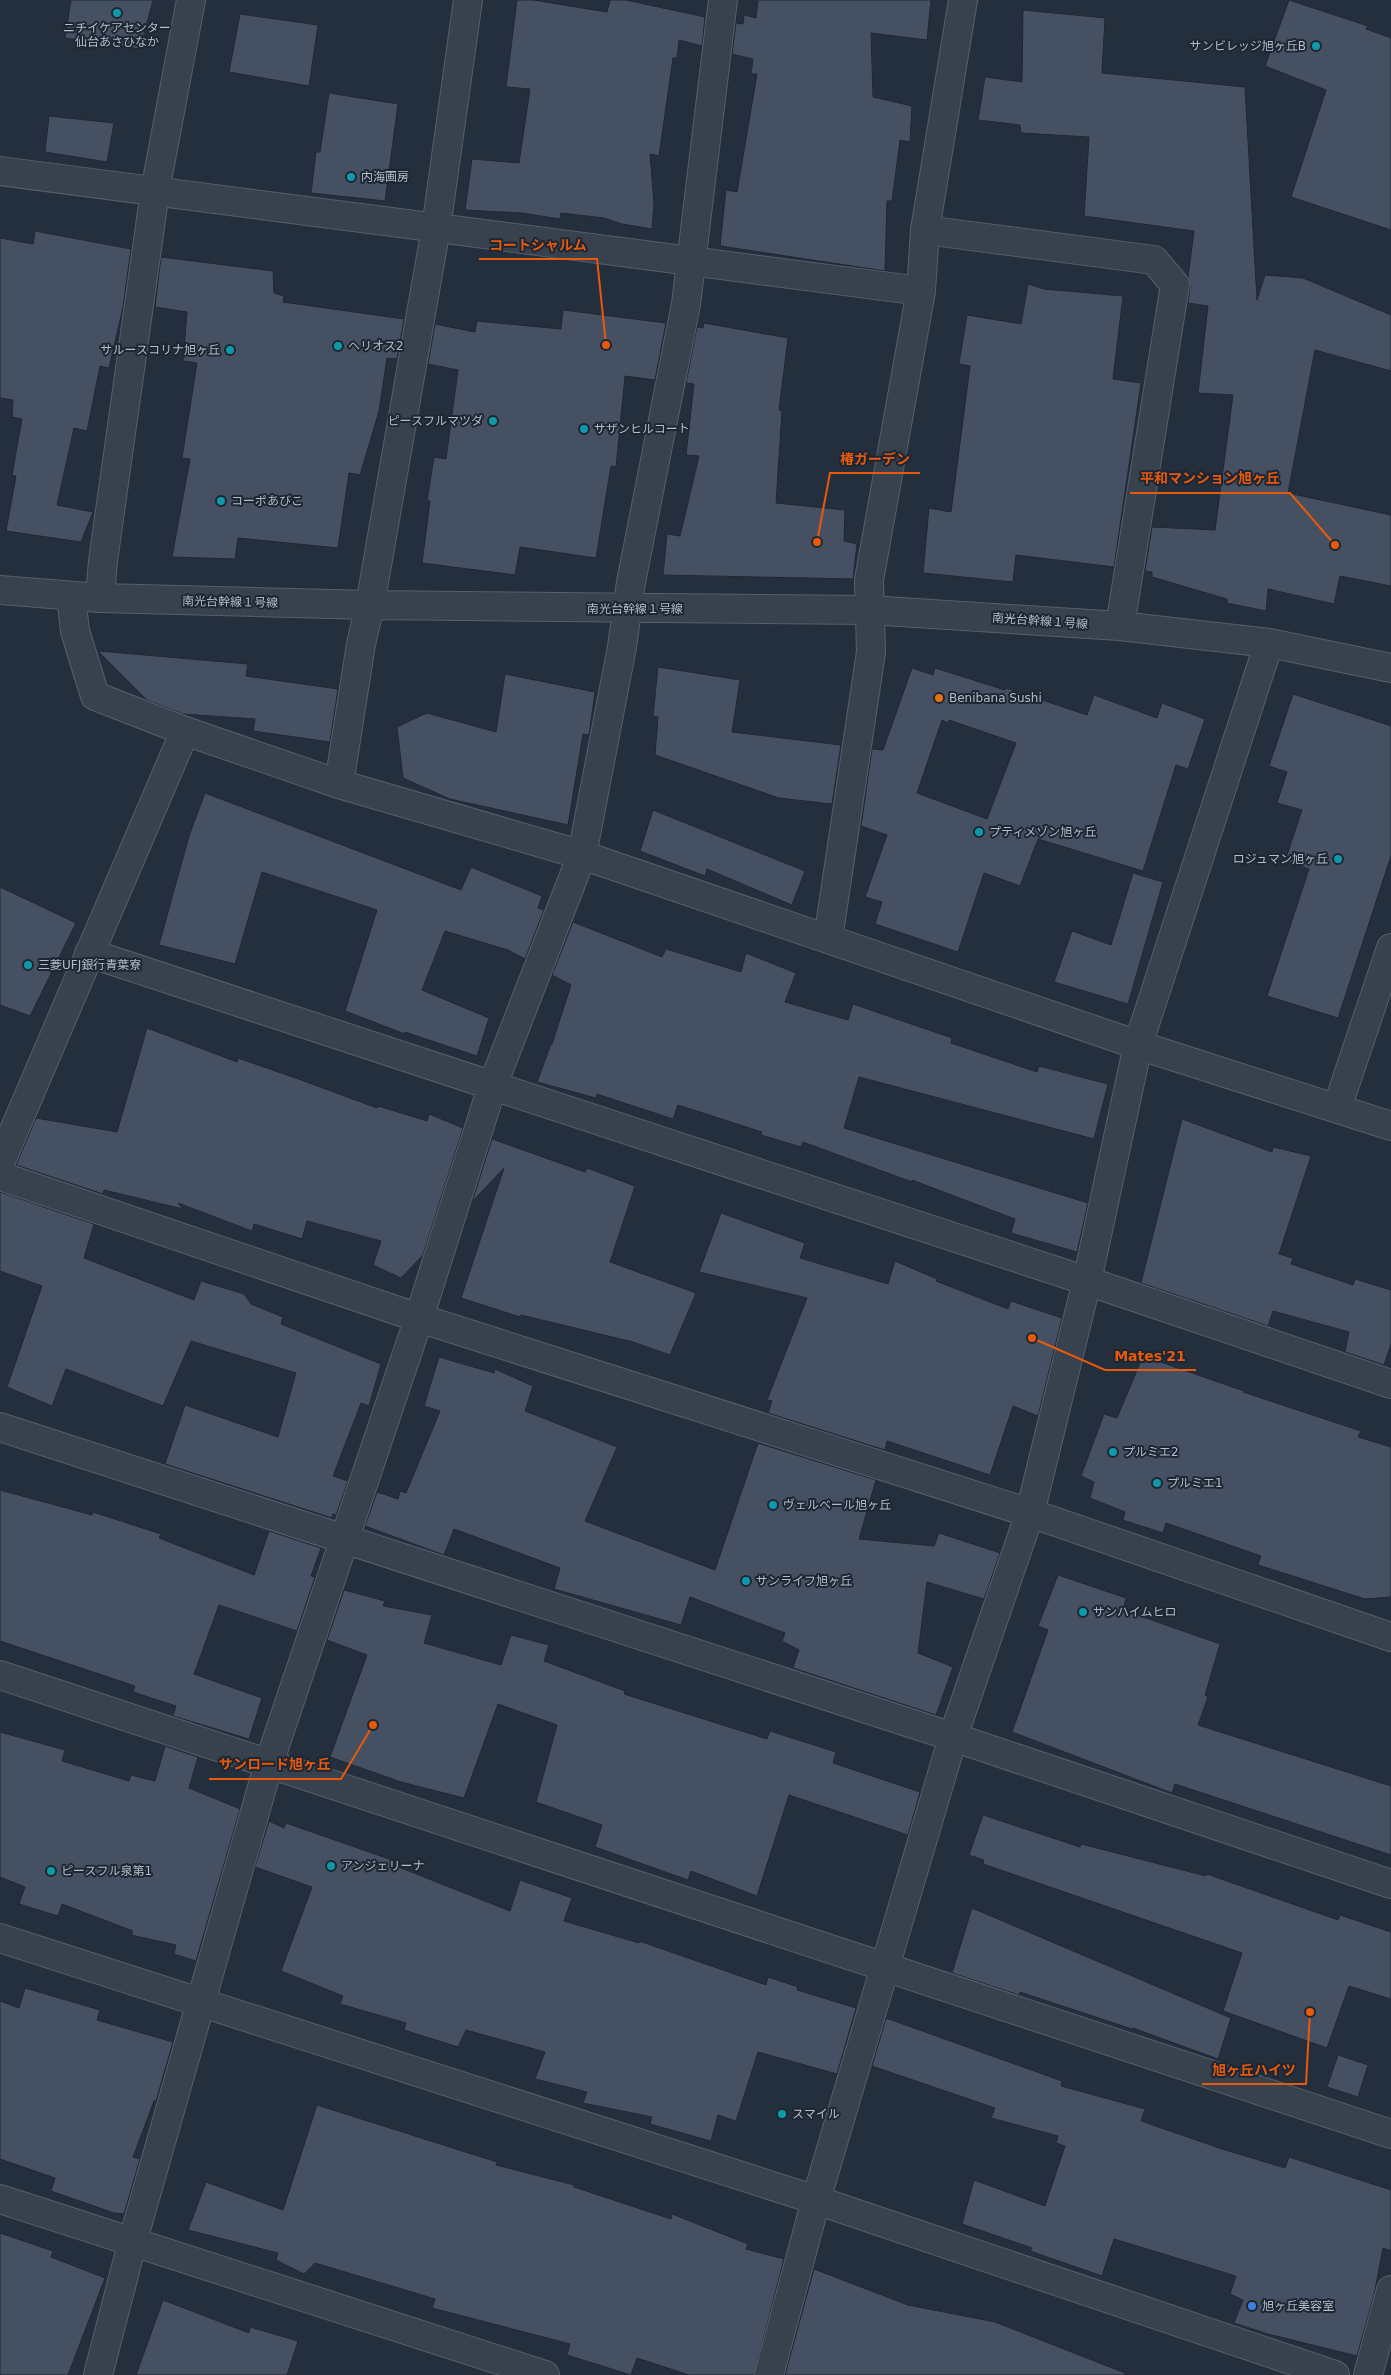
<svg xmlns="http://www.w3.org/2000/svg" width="1391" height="2375" viewBox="0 0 1391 2375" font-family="'DejaVu Sans','Noto Sans JP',sans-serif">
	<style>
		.building { fill: #455162; stroke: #1f2835; fill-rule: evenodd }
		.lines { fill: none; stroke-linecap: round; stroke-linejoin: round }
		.minor-casing { stroke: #565f6c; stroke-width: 30 }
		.minor { stroke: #38414e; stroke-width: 28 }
		.culture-dot { fill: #0f9aa8; stroke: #1d2633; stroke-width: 2 }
		.food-dot { fill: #e8710a; stroke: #1d2633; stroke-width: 2 }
		.shop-dot { fill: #3f7fe0; stroke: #1d2633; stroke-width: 2 }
		.labels { text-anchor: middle; stroke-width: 4; stroke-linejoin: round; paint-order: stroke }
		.poi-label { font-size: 12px; fill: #b4bcc9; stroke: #1d2633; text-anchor: start }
		.street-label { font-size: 12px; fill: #b4bcc9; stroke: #1d2633 }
		.leader { fill: none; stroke: #e8590c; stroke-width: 2 }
		.callout-dot { fill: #e8590c; stroke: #1d2633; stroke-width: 2 }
		.callout-label { font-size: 14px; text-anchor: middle; font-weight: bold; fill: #e8590c; stroke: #1d2633; stroke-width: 4; stroke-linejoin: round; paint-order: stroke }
	</style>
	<rect width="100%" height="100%" fill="#242f3e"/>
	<path class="building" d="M71,0H153L140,49L65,38Z
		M517,0H533L607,12L610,0H626L705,17L702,46L679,40L677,58H673L659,156L650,154L654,203L652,229L622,224L604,218L561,213L560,219L522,213L465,210L472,159L519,163L530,89L506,87Z
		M758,0H931L927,40L871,33L873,97L912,106L910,142L900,140L892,201H887L885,271L720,246L726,190L737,192L757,74H751L753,59L732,54L736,23L743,24L744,15L756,18Z
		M1289,0L1368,26L1366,29L1391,38V230L1291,197L1326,90L1265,66Z
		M1023,10L1105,18L1102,73L1245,87L1257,300L1265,275L1303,278L1391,315V371L1315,350L1288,493L1391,515V586L1340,576L1334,604L1268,589L1266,611L1227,603V599L1152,577V572L1145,571L1152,527L1215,530L1233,395L1198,393L1208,306L1188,303L1190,287L1188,277L1194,231L1084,216L1089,137L1021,133L1020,125L978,120L985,77L1022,82Z
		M240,14L318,25L309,86L229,72Z
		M329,93L398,104L385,201L311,193L316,152H320Z
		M49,116L114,123L107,162L45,152Z
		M35,231L131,249L123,307L109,368L100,366L87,431L74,428L57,505L93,512L81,542L6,531L16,476L12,475L22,419L12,417L13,400L0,398V238L33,244Z
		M161,257L273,271L274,293L284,296L283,302L404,319L397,359L387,358L379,411L360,475L349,473L338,548L238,538L235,559L172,557L190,459L182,458L197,363L183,361L187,312L155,307Z
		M1028,284L1044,289L1123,296L1113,379L1141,383L1114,567L1016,555L1013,582L923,573L929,508L951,512L970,366L959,364L967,315L1021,324Z
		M563,310L666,323L655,380L625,376L616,467L611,466L596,558L520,547L515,575L422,563L430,501H427L434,457L446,459L458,370L428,364L435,324L475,332L477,321L561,329Z
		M704,323L788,338L779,410L782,411L776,503L845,510L844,541L857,544L853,579L663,575L667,534L680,536L699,456L686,455L694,384L686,383L697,327L703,328Z
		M98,651L248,664L246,676L338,689L330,742L253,731L255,719L183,714L147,700Z
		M658,667L740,680L732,732L841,745L832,804L779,798L655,755L658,717L653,716Z
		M912,668L933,675L935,668L1005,690L1006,688L1087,715L1094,695L1157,718L1162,703L1205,719L1188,769L1176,765L1143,871L1038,839L1020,886L984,873L958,952L875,924L882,902L865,897L887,835L861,826L872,749L883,750ZM942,720L948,723L949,720L1016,743L987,819L917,793Z
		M505,674L595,692L589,735L583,734L568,825L450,799L403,778L397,727L427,713L496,732Z
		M1293,694L1391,726V856L1338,1018L1267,996L1309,869L1285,861L1302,810L1277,803L1287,772L1269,766Z
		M205,793L461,890L471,867L542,896L538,908L544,910L525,959L508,950L445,931L422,990L489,1018L477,1056L405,1032V1034L345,1011L377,910L262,872L235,964L159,945L189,836Z
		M653,810L805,871L792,905L707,869L705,876L640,851Z
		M1133,873L1163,882L1128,1004L1054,982L1072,931L1111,945Z
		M0,887L76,923L30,1016L0,1005Z
		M573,922L662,957L666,949L741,972L746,953L796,973L785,1002L848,1020L853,1004L952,1038L951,1043L1037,1072L1039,1066L1108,1084L1094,1139L859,1077L844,1128L1088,1203L1077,1252L1011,1233L1015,1219L912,1180V1182L803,1142L801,1147L761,1135L762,1132L678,1105L673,1119L597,1094L596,1098L537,1082L551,1044H552L571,985L552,975Z
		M147,1028L237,1062L238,1058L301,1080L377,1108L378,1106L427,1121L429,1114L463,1128L423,1255L401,1278L373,1265L381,1241L307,1221L302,1239L254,1224L252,1231L178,1203L183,1209L104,1190L103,1194L16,1165L36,1118L117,1132Z
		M1182,1119L1272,1152L1273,1147L1311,1156L1279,1254L1293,1258L1291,1264L1353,1285L1355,1279L1391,1290V1344L1384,1365L1345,1352L1349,1332L1273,1311L1268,1326L1141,1283Z
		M492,1139L585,1172L587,1168L635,1186L610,1262L696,1293L670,1355L633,1342L521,1315L520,1317L461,1298L504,1168L472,1202Z
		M0,1192L94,1224L84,1258L194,1300L201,1281L244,1294L251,1304L283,1317L281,1324L381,1364L369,1406L361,1403L333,1476L348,1481L336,1515L333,1514L332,1518L165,1464L185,1405L278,1437L296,1373L191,1341L163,1406L66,1369L52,1406L7,1387L42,1286L0,1271Z
		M721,1213L805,1243L800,1258L888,1284L895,1261L937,1279L936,1281L1008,1309L1011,1301L1062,1318L1038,1416L1013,1406L990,1475L887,1441L885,1450L768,1413L772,1401L767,1400L807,1298L699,1272Z
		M1143,1356L1244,1391L1243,1392L1361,1431L1358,1437L1391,1447V1597L1365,1599L1258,1565L1261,1556L1166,1523L1163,1533L1123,1520L1125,1512L1090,1498L1094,1482L1081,1476L1104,1414L1117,1418Z
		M439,1357L494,1373L495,1369L533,1386L525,1411L617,1447L585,1521L715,1570L758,1443L876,1480L859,1539L934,1546L939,1533L1000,1553L984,1599L927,1582L918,1653L953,1667L936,1715L793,1668L799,1650L782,1641L785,1633L690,1597L681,1625L554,1589L560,1568L454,1529L444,1555L365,1526L377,1492L398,1499L400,1491L406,1493L440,1411L424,1406Z
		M0,1490L92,1515L93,1512L161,1534L159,1538L254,1575L269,1531L321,1548L311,1576L315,1577L297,1631L219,1605L194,1674L262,1698L249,1739L173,1716L176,1706L133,1692L135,1686L0,1641Z
		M1058,1575L1126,1598L1123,1610L1220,1644L1205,1695L1208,1697L1198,1725L1391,1786V1855L1175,1784L1172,1793L1012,1732L1048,1630L1038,1626Z
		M344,1590L385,1601L383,1606L432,1615L424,1643L501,1665L511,1635L549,1645L544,1661L625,1691L624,1694L767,1739L770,1731L836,1752L833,1763L920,1792L908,1835L789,1795L757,1896L691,1871L688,1880L595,1847L602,1825L536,1802L557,1725L498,1704L464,1798L401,1782L330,1757L367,1655L327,1640Z
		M0,1732L65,1750L62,1761L129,1781L131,1775L155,1781L165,1746L198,1757L189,1788L240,1809L196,1961L174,1954L176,1945L131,1935L133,1931L62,1904L58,1916L19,1904L25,1887L0,1877Z
		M983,1815L1080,1847L1081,1844L1206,1876L1207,1874L1338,1920L1340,1915L1391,1932V1999L1349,1986L1327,2048L1223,2011L1242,1953L983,1864L984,1860L969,1855Z
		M269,1821L284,1828L286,1823L392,1860L391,1864L510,1911L520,1880L572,1898L564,1921L639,1943V1941L766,1985L768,1977L798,1987L797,1990L856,2008L837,2074L758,2052L736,2121L718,2115L711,2141L650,2124L652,2117L583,2103L587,2092L535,2079L545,2052L466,2030L458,2047L404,2030L406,2023L340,2004L343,1996L281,1971L312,1887L255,1867Z
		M972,1908L1231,2018L1218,2059L1133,2028L1132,2029L1020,1992L1019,1995L952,1973Z
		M25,1988L100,2010L97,2020L173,2042L156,2101H154L133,2157L140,2159L124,2214L114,2213L51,2191L55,2178L0,2159V2001L19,2008Z
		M886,2018L1062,2081L1061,2086L1145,2109L1141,2121L1222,2149L1285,2168L1289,2157L1391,2190V2251L1383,2248L1374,2295L1357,2356L1268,2334L1234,2323L1243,2300L1230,2294L1236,2276L1114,2239L1102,2276L1030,2251L1032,2248L962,2224L974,2180L1045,2206L1065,2146L1056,2143L1058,2136L991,2118L995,2108L872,2066Z
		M1338,2055L1368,2065L1358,2097L1327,2087Z
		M317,2105L497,2162L496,2165L574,2185V2187L671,2219L672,2214L748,2244L746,2249L784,2259L754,2375H689L637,2358L631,2375L567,2355L570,2344L432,2308L435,2299L315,2263L304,2274L276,2260L278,2253L188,2230L206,2182L283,2210Z
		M0,2233L53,2251L51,2257L105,2278L68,2375H0Z
		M814,2269L908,2305L995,2322L1125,2373L1124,2375H785Z
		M163,2300L249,2333L250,2327L298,2341L287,2375H136Z"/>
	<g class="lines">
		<defs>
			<path id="minor" d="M0,171L921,291
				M925,230L1154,260L1175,285L1120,626
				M0,590L100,598L370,605L869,610L1120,626L1269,643L1391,668
				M71,596L75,631L95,696L185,731L339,784L582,855L1138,1045L1391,1126
				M100,598L103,561L155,191L191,0
				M339,784L361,644L370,605L436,228L468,0
				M828,939L871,652L869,580L921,291L925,230L963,0
				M89,953L1087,1281L1391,1384
				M1337,1108L1391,948
				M0,1163L185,731
				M0,1176L419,1318L1030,1513L1391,1637
				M0,1427L953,1737L1391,1884
				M0,1675L1391,2134
				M0,1938L816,2200L1335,2375
				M0,2199L545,2375
				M98,2375L133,2240L269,1763L419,1318L492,1087L582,855L622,647L631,582L686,304L723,0
				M769,2375L816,2200L953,1737L1030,1513L1087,1281L1138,1045L1269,643
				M1368,2375L1391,2290"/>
		</defs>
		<use href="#minor" class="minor-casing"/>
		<use href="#minor" class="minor"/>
	</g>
	<g class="culture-dot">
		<circle cx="117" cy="13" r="5"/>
		<circle cx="1316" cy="46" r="5"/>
		<circle cx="351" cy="177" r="5"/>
		<circle cx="338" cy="346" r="5"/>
		<circle cx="230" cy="350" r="5"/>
		<circle cx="493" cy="421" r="5"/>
		<circle cx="584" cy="429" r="5"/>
		<circle cx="221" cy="501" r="5"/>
		<circle cx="979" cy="832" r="5"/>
		<circle cx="1338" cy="859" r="5"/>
		<circle cx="28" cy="965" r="5"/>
		<circle cx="1113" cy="1452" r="5"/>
		<circle cx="1157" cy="1483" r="5"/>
		<circle cx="773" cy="1505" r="5"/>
		<circle cx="746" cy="1581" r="5"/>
		<circle cx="1083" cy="1612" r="5"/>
		<circle cx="331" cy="1866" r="5"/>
		<circle cx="51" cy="1871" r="5"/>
		<circle cx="782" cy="2114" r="5"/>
	</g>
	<circle class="food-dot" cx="939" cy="698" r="5"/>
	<circle class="shop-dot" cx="1252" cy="2306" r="5"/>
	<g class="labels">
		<g class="poi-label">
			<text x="117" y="32" text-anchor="middle">ニチイケアセンター<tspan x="117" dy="14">仙台あさひなか</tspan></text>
			<text x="1306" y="50" text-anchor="end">サンビレッジ旭ヶ丘B</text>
			<text x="361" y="181">内海画房</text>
			<text x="348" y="350">ヘリオス2</text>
			<text x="220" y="354" text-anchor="end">サルースコリナ旭ヶ丘</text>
			<text x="483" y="425" text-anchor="end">ピースフルマツダ</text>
			<text x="594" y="433">サザンヒルコート</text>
			<text x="231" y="505">コーポあびこ</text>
			<text x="949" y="702">Benibana Sushi</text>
			<text x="989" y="836">プティメゾン旭ヶ丘</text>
			<text x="1328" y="863" text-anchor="end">ロジュマン旭ヶ丘</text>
			<text x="38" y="969">三菱UFJ銀行青葉寮</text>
			<text x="1123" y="1456">プルミエ2</text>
			<text x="1167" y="1487">プルミエ1</text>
			<text x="783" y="1509">ヴェルベール旭ヶ丘</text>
			<text x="756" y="1585">サンライフ旭ヶ丘</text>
			<text x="1093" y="1616">サンハイムヒロ</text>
			<text x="341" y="1870">アンジェリーナ</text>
			<text x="61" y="1875">ピースフル泉第1</text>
			<text x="792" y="2118">スマイル</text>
			<text x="1262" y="2310">旭ヶ丘美容室</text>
		</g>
		<g class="street-label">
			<text transform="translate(230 602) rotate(1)" y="4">南光台幹線１号線</text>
			<text x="635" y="613">南光台幹線１号線</text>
			<text transform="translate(1040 621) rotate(4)" y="4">南光台幹線１号線</text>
		</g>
	</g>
	<path class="leader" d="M606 345L597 259H479M817 542L830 473H920M1335 545L1290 493H1130M1032 1338L1105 1370H1196M373 1725L341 1779H209M1310 2012L1306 2084H1202"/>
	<g class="callout-dot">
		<circle cx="606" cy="345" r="5"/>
		<circle cx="817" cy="542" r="5"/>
		<circle cx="1335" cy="545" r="5"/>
		<circle cx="1032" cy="1338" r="5"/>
		<circle cx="373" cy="1725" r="5"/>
		<circle cx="1310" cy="2012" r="5"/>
	</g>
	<g class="callout-label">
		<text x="538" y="250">コートシャルム</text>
		<text x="875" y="464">椿ガーデン</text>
		<text x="1210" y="483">平和マンション旭ヶ丘</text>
		<text x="1150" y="1361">Mates'21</text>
		<text x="275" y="1769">サンロード旭ヶ丘</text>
		<text x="1254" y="2075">旭ヶ丘ハイツ</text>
	</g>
</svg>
